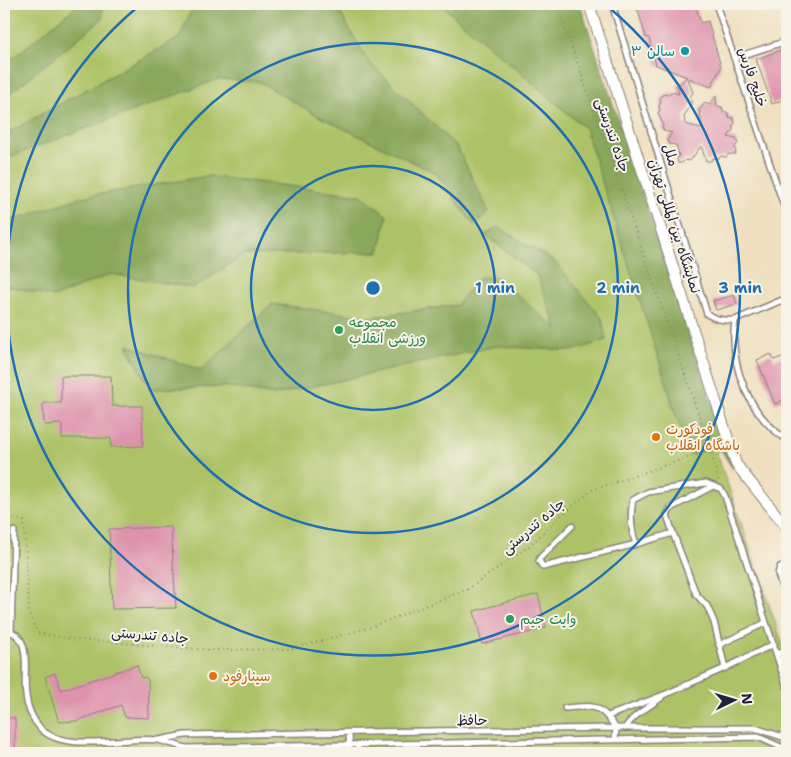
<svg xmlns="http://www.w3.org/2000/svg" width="791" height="757" viewBox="0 0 791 757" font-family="'Shantell Sans','Playpen Sans Arabic',sans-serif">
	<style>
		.green { fill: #adc266; stroke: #687250 }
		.forest { fill: #8aa85b; stroke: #56654b }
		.building { fill: #de92ac }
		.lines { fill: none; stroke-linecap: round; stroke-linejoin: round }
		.service-casing { stroke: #88807c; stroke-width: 8 }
		.minor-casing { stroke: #88807c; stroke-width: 12 }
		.path { stroke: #88807c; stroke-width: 2; stroke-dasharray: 1 4; stroke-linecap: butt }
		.service { stroke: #fff; stroke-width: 5 }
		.minor { stroke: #fff; stroke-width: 10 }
		.ring { fill: none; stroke: #1f6fb2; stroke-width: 2.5 }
		.culture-dot { fill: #0f9aa8; stroke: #f7f3e8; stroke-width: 2 }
		.leisure-dot { fill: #2e9e5b; stroke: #f7f3e8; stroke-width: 2 }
		.food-dot { fill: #e8710a; stroke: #f7f3e8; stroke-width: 2 }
		.labels { text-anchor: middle; stroke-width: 4; stroke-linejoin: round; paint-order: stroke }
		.culture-label { font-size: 14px; fill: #0d838f; stroke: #f7f3e8; text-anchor: end }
		.street-label { font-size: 14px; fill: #22223b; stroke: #f7f3e8 }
		.leisure-label { font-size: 14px; fill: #27864d; stroke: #f7f3e8; text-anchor: start }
		.food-label { font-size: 14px; fill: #c56008; stroke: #f7f3e8; text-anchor: start }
		.centre { fill: #1f6fb2; stroke: #f7f3e8; stroke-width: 2.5 }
		.ring-label { font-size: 15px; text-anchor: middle; font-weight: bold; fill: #1f6fb2; stroke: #f7f3e8; stroke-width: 4; stroke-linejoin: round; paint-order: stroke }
	</style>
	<rect width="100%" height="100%" fill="#f7f3e8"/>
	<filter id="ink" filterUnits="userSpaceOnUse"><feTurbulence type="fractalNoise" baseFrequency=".02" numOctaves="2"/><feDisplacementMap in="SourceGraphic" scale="10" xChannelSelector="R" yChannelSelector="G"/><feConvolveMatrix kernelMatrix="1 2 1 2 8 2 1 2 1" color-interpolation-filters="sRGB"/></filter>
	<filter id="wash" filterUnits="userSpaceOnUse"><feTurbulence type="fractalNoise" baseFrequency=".0096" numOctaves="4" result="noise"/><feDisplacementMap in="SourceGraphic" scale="20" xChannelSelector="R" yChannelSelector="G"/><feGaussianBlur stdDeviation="1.12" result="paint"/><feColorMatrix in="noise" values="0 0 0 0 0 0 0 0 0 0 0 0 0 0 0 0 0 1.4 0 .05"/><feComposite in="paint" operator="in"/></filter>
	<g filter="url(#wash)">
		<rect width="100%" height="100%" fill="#efdfbe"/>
		<path class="green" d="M4,4H562L787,657V753H4Z"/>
		<path class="forest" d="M79,4H103L102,19L4,98V65Z
			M194,4H335L368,61L457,147L489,212L474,225L436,173L318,116L260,82L218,79L4,159V135L179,38Z
			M440,4H580L733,469L719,447L691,454L672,405L670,395L585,128Z
			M208,176L361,195L387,216L379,252L244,255L194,288L111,274L55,297L4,285V212L9,221L82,197Z
			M498,227L555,262L602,318L606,340L572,351L496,346L274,395L229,387L150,389L127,345L201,370L272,304L370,317L457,305L479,277L497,278L557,329L537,275L485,235Z"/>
		<g id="blocks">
			<path class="building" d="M636,4H695L701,23L708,21L721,67L711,87L688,78L693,93L690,96L692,104L684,116L685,124L703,129L699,110L705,103L709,105L716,96L717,106L722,107L723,112L728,113L729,117L733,118L735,123L733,126V130L728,137L736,139L738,143L735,147L736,154H729L726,157L721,156L718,159L713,158L711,161H706L701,146L690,161L685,160L682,163H678L677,159L679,155L676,145L669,144L667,140L672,133L664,131L662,127L663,125L658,113L660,110L659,106L661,102L660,98L663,94L668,95L671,92L679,94L677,86L687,77L656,65L649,38L646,37Z
				M787,48V98L772,104L756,59Z
				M734,295L737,304L716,310L713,301Z
				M771,354L774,360L787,355V379L785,380L787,386V398L775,404L757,360Z
				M61,376H111L112,406H142L143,446L111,447V438H62V424L44,425L43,403H61Z
				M171,527L176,608L112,609L109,529Z
				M538,594L546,628L482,644L474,611Z
				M137,665L141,678L145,677L148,680L149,718L125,717L121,705L76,721L59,722L45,677L55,673L61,690Z
				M4,718H15V753H4Z"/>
		</g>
	</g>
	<g filter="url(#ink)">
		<use href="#blocks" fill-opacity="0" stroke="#88807c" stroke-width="1"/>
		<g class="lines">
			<defs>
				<path id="service" d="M612,4L707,314C716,320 724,321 735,320
					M716,4L787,215
					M734,58L787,41
					M787,298L735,320C729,365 748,414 787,440
					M572,526L540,558L539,561L543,567L636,544
					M673,533L667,515L671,508L713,486
					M787,564L780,567L778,574L787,602
					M4,630C35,634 22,674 26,695C27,707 33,720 41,729C65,753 126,736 157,740C166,741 177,746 186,748L758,737L783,748
					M11,631L14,531
					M719,645L765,623
					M777,654L787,651
					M725,668L774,644
					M565,708C594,706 598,702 616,728L615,740
					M608,716L666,694L725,668L714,622L707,606L696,594L673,533L636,544C631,530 630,515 633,500L648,492L706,483L721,489L725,496L787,687
					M625,728C633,715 649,707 661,698
					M349,733L350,753
					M159,740L185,735L616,728H755L786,738
					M358,745V753"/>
				<path id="minor" d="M589,4L736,464L787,528"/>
			</defs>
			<use href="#service" class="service-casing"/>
			<use href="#minor" class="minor-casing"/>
			<path class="path" d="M711,450L718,480
				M4,516L24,521L29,615L38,633L72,639L209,650L291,649L371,627L468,589L528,547L562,515L592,490L711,450L557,4"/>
			<use href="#service" class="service"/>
			<use href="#minor" class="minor"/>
		</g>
	</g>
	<g class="ring">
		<circle cx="373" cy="288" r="122"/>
		<circle cx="373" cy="288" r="245"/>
		<path d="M606 5A367 367 0 1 1 140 5"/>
	</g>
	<circle class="culture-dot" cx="685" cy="51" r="5"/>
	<g class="leisure-dot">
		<circle cx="339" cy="330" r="5"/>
		<circle cx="510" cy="619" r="5"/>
	</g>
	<g class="food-dot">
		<circle cx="656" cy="437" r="5"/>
		<circle cx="213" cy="676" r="5"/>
	</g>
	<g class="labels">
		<g class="culture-label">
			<text x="675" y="56">سالن ۳</text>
		</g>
		<g class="street-label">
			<text transform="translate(753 77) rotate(71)" y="5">خلیج فارس</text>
			<text transform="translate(613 135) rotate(71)" y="5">جاده تندرستی</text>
			<text transform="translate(671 155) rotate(73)" y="5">ملل</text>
			<text transform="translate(675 226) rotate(72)" y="5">نمایشگاه بین المللی تهران</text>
			<text transform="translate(533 526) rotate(-40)" y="5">جاده تندرستی</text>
			<text transform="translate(150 635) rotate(5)" y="5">جاده تندرستی</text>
			<text transform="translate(472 720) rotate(-1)" y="5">حافظ</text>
		</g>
		<g class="leisure-label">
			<text x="349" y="327">مجموعه<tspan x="349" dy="16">ورزشی انقلاب</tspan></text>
			<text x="520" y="624">وایت جیم</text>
		</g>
		<g class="food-label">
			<text x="666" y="434">فودکورت<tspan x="666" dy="16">باشگاه انقلاب</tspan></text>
			<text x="223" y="681">سینارفود</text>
		</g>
	</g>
	<circle cx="373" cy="288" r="8" class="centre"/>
	<g class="ring-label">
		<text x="495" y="293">1 min</text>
		<text x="618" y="293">2 min</text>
		<text x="740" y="293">3 min</text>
	</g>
	<rect width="791" height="757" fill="none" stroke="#f7f3e8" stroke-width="20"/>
	<g transform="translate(734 700) rotate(85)" stroke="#f7f3e8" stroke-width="4" paint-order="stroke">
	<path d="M0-4L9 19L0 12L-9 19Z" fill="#22223b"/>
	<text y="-8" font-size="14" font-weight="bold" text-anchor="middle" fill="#22223b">N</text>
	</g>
</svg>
